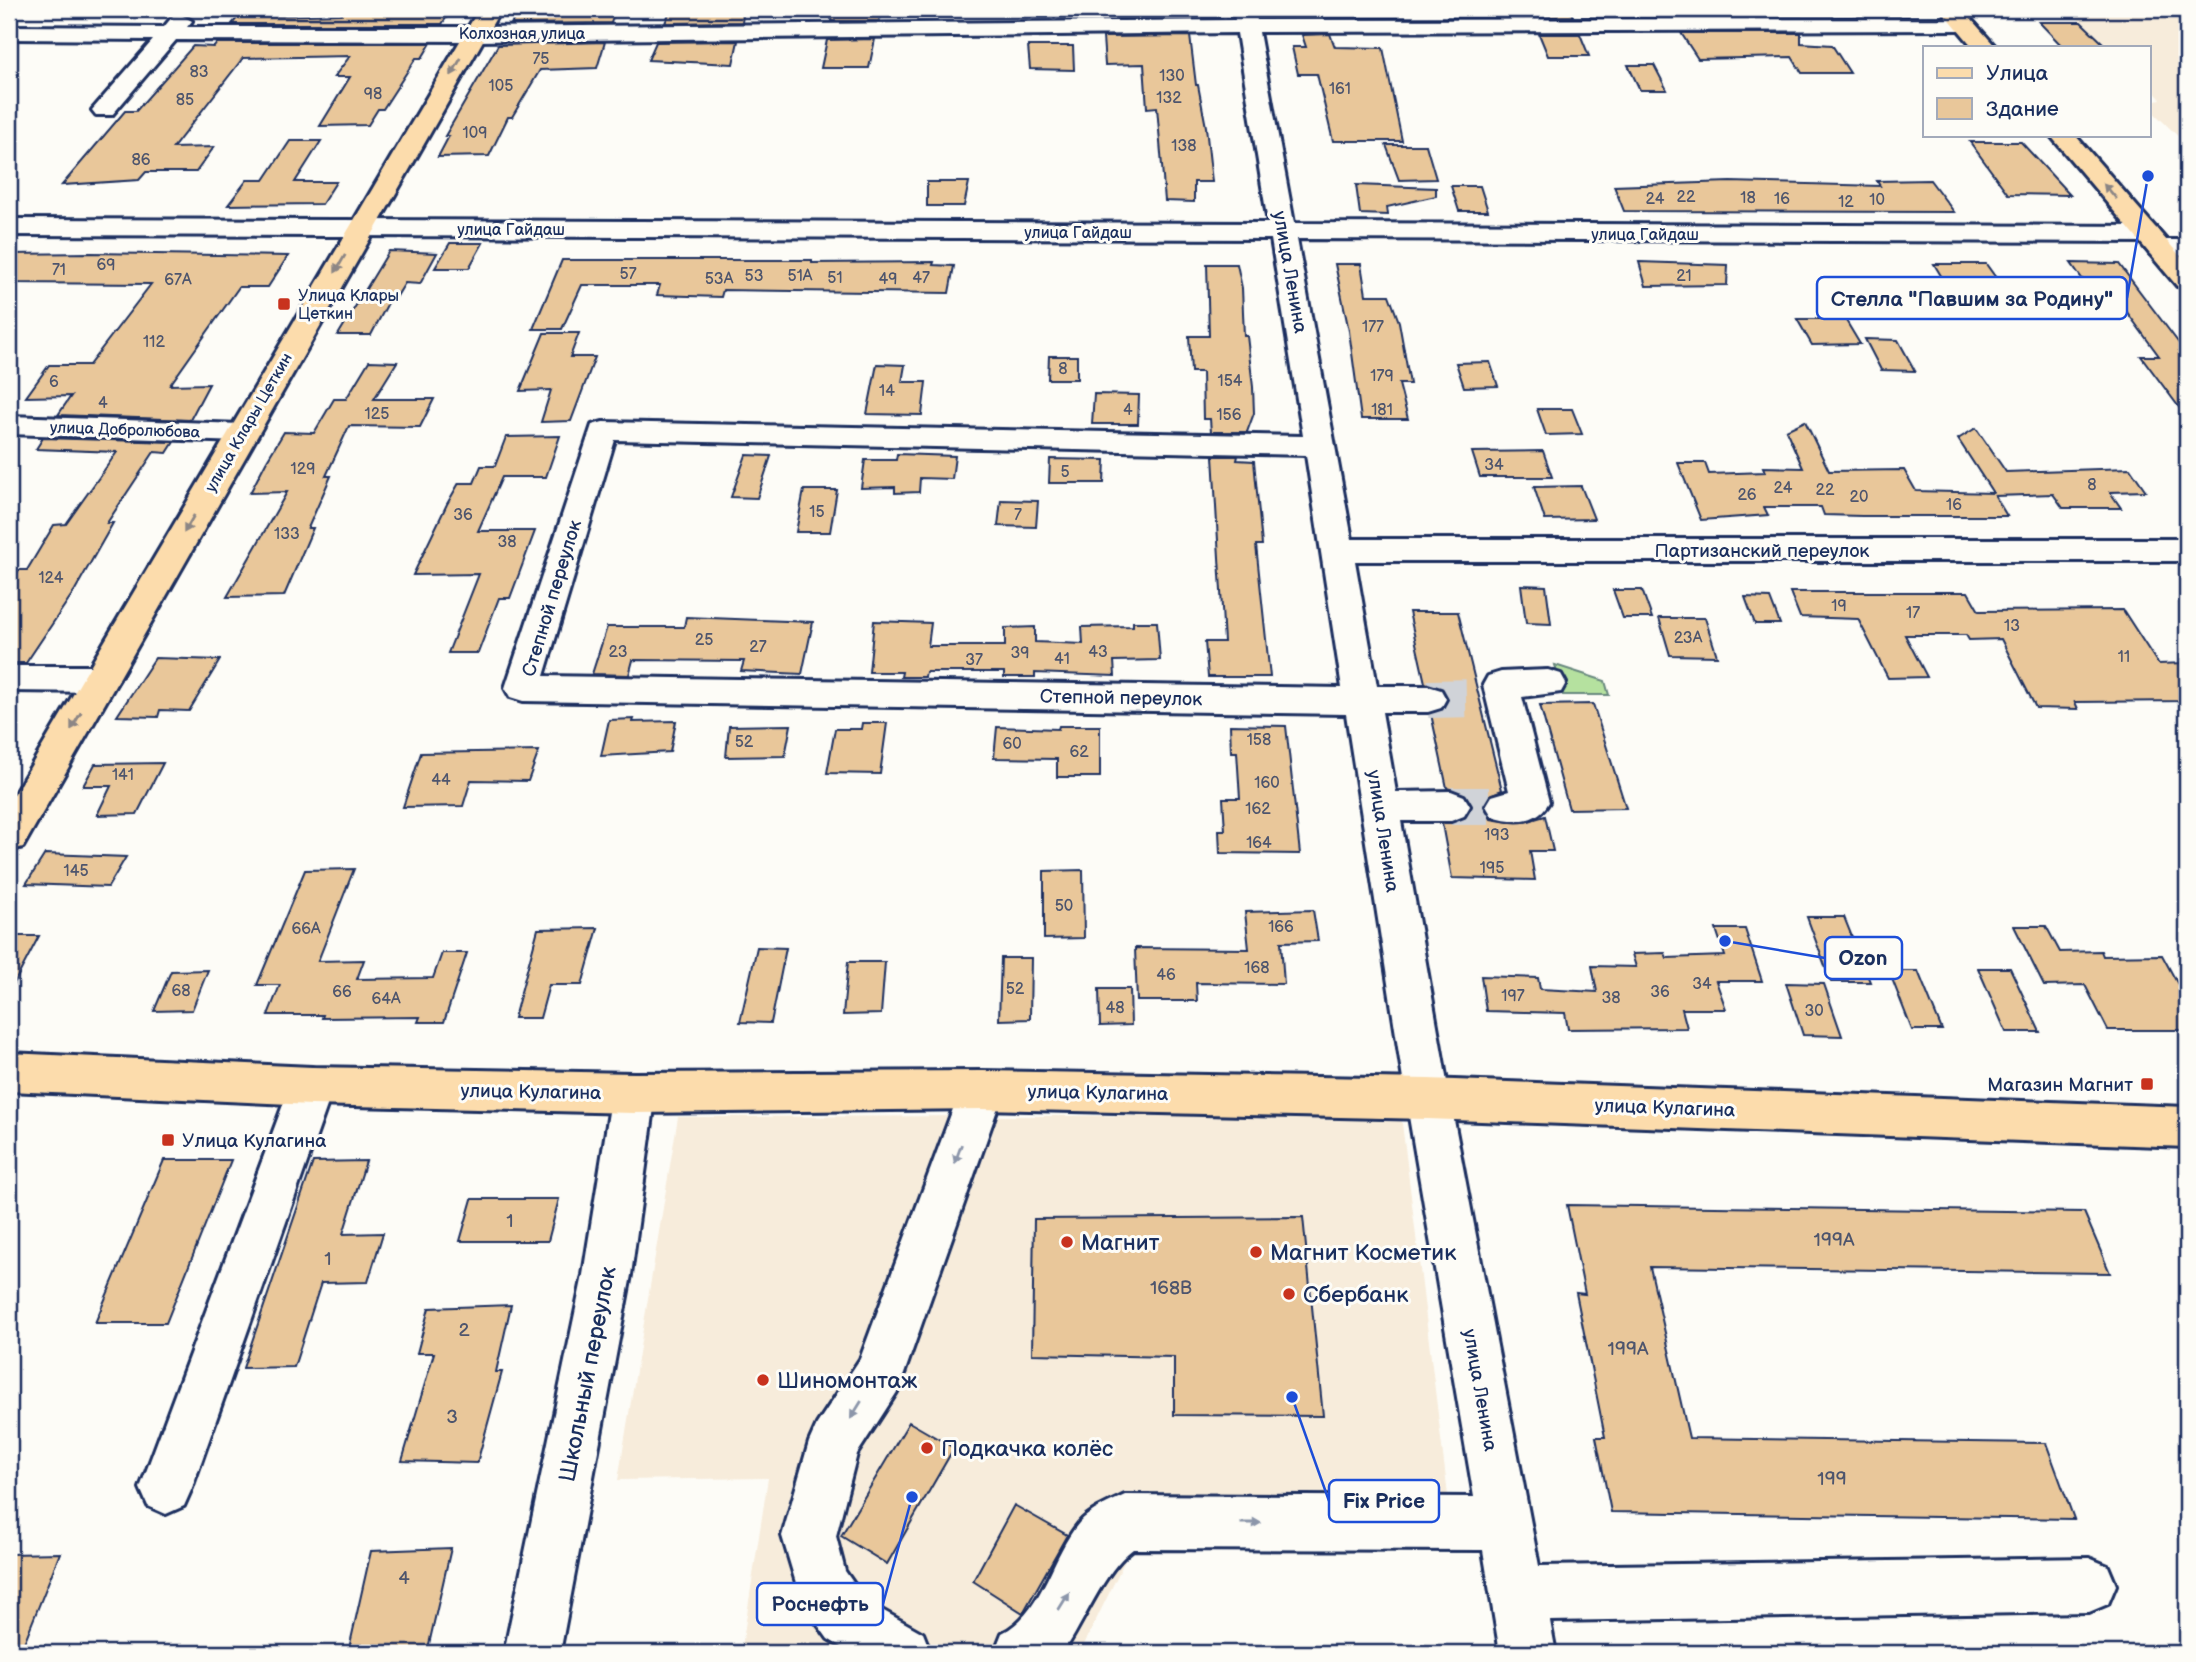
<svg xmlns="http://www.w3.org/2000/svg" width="2196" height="1662" viewBox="0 0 2196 1662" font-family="'Balsamiq Sans',sans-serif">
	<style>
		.built { fill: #f7ecdb }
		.green { fill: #b5e19f; stroke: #68887e; stroke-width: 2 }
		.building { fill: #e9c79a; stroke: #1b2f5e; stroke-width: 2 }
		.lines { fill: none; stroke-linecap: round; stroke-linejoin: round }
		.minor-tunnel { stroke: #d0d3d8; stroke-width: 38; stroke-dasharray: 38 19; stroke-linecap: butt }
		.minor-casing { stroke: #1b2f5e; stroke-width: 6 }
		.major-casing { stroke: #1b2f5e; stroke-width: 6 }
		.minor { fill: #fdfcf7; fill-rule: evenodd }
		.major { fill: #fcdcac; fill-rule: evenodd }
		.oneway { fill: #8c8685 }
		.oneway2 { fill: #8c96aa }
		.poi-dot { fill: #c8321e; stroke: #fdfcf7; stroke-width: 2.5 }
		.labels { text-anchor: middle; stroke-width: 6; stroke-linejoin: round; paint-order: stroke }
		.far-street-label { font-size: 16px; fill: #1b2f5e; stroke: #fdfcf7 }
		.number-label { font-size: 16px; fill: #4e556d }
		.far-poi-label { font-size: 16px; fill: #1b2f5e; stroke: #fdfcf7; text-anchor: start }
		.street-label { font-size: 19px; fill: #1b2f5e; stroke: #fdfcf7 }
		.poi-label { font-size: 19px; fill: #1b2f5e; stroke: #fdfcf7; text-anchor: end }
		.near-number-label { font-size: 19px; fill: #4e556d }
		.near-poi-label { font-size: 23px; fill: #1b2f5e; stroke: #fdfcf7; text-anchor: start }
		.near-street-label { font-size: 23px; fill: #1b2f5e; stroke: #fdfcf7 }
		.leader { fill: none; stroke: #1d4ed8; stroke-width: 2.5 }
		.callout-dot { fill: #1d4ed8; stroke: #fdfcf7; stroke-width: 2.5 }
		.callout { fill: #fdfcf7; stroke: #1d4ed8; stroke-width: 2.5 }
		.callout-label { font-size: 21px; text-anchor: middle; font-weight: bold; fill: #1b2f5e }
	</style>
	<rect width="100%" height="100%" fill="#fdfcf7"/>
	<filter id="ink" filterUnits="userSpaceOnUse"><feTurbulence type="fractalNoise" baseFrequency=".0143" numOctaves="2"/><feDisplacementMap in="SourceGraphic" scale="14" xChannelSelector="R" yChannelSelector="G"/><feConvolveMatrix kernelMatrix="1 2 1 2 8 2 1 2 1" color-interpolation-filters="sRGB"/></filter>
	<g filter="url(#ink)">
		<path class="built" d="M2068,9H2187V145L2149,108V101L2161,99L2149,87V47H2107Z
			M1401,1115L1455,1552L1132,1546L1080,1653H741L768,1478L618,1480L678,1117Z"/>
		<path class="green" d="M1555,665L1605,681L1609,695H1563Z"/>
		<path class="building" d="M346,9H452L442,24H232L238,17L342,14Z
			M520,9H616L611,23L511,24Z
			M671,9H744L742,22L665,23Z
			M833,9H882L879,21H831Z
			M1101,9H1189V18L1102,19Z
			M1529,9H1569L1573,16L1532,17Z
			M1665,9H1801V16H1670Z
			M2039,22H2081L2107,47H2063Z
			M1681,33H1801V43L1832,45L1850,73H1802L1792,57L1698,59Z
			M1330,34L1335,47L1383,48L1402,141H1333L1317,74H1298L1292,47H1306L1302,35Z
			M1539,34H1580L1589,56H1548Z
			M1190,36L1196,85H1198L1206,127L1212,182H1194V202L1165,201L1157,107L1147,108L1144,64L1105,65L1103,37Z
			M875,39L869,68H821L827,40Z
			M738,41L733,64L648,60L656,42Z
			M605,42L597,68L540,70L512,117H508L489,156L438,157L449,136H445L498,45Z
			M217,43H431L422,58H416L383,109H378L368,125L320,126L350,77H334L350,56L243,58L173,148L214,147L196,172H146L139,180L62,185L125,111H136L193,46L214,47Z
			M1028,46H1073L1074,70L1030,69Z
			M1628,65H1654L1667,90H1640Z
			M290,141H321L295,182H336L322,204L228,205L247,180H264Z
			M1970,142H2021L2070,195L2008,194Z
			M1386,145H1426L1436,179L1399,180Z
			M1930,180L1954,212L1624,211L1614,186L1730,182L1880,186L1877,181Z
			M927,182H969L964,206H927Z
			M1356,185L1436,188V196L1387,207L1388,215L1360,214Z
			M1451,186H1480L1488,211H1459Z
			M450,243H483L469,268H435Z
			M389,251L437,253L420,284L405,283L394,301H389L371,335H338Z
			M9,254L92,253L288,256L268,287H239L170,385L209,384L190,420L58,415L71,396L26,397L49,365H89L151,284L9,283Z
			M562,260H812V263L934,262L933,265L954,266L949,293L723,290L721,297L657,295L660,285H582L562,329H533Z
			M1639,262L1728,265L1727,285L1646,286Z
			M2071,263L2119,264L2187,354V418L2141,356H2159L2121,304H2100Z
			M1207,264H1237L1242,288L1244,336H1247L1253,387L1254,413L1247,432H1211L1210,419H1203L1202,372H1191L1189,336H1209Z
			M1335,264H1361L1366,295H1389L1399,322L1410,384H1399L1408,419H1361L1349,331Z
			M1934,264H1986L2004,289H1949Z
			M1797,319H1845L1860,344L1812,345Z
			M544,333H579L570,357H595L571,421L541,422L551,390L520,391Z
			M1865,339L1898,340L1915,371L1881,370Z
			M1049,356H1077V379H1048Z
			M369,361L397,362L374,399H434L420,427L349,426L326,476H331L308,528H313L284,596L227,597L287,492L250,493L266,462L284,432L314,433L334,399H346Z
			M1490,362L1498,386L1464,387L1456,363Z
			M877,364L905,365L902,382H926L922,415L867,414Z
			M1094,394L1139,395L1138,424H1092Z
			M1537,409H1572L1582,434L1546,435Z
			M1805,421L1829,471L1904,470L1916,491L1993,493L1958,439L1976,428L2006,472L2130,468L2146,491L2110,492L2121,508H2063L2053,494L1995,496L2007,516H1862L1824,515L1821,507H1764L1768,515L1701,520L1678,463H1705L1709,474L1765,472L1763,467L1803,468L1786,430Z
			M560,436L546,477H502L478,531H535L510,598H499L478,653H448L479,574L413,575L447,504L459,483H474L481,466H495L506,437Z
			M43,438L174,442L167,453L154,452L107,523H113L75,590L26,663H9V585L19,570H27L54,525L66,524L117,452L36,449Z
			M1543,451L1552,477H1480L1472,452Z
			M897,454L955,456L952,479L920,478L919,492L895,493V487L861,488L865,460H896Z
			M746,455L771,456L757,498L731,497Z
			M1213,456H1238L1237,460L1254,461L1262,545H1256L1270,677H1208L1205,642H1224Z
			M1050,459L1105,460L1104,483H1049Z
			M1581,486L1594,519L1545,520L1534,487Z
			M804,490H837L830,532H796Z
			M1001,500L1038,501L1036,527L998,526Z
			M1521,585L1546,586L1551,624L1526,623Z
			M1613,590H1642L1652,618H1623Z
			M1790,592H1968L1979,611L2123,610L2158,664L2187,663V701L2075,702L2078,709L2036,708L2001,639L1969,640L1966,635H1905L1927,677L1888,678L1858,619L1800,617Z
			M1745,597L1770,598L1780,624H1755Z
			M1409,612H1458L1502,790L1490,795L1484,807L1491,819L1508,822H1524L1545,816L1553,851H1530L1535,880L1452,878L1442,824L1465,818L1472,805L1465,794L1447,788L1431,714L1443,709L1448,698L1442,687L1425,683Z
			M686,617L813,622L802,674L741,671L744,661L633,660L629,675L592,674L607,627H684Z
			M1659,618H1705L1717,656L1670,655Z
			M874,621L931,623L928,646H1005V628L1035,627V642L1083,644L1082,627L1133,626V622H1157L1160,660L1114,661L1115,676L1035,673V677H1004V672H926L925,677H901L902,672H869Z
			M155,658L220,660L189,711L160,710L158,717L117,716Z
			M1593,704L1626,808L1569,809L1540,705Z
			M634,719L633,722L676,721L670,752L601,756L609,720Z
			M862,723H887L880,774L827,773L835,729H861Z
			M791,725L785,756L726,757L729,726Z
			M1230,725L1286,726L1300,854L1220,853L1219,830H1225L1223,798H1240L1237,752H1231Z
			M1059,726H1100V777H1057V759L994,758L997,727L1058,729Z
			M539,751L528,781L471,780L463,806L403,807L421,753Z
			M163,763L137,814L97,815L111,786H83L95,764Z
			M45,854L74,855L126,857L108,887L26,884Z
			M354,869L318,961L364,960L357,979L433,978L442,953H467L444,1022H418L420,1017L322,1018L323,1015H268L280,985H257L305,870Z
			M1083,870L1084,938L1044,939V871Z
			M1313,910L1318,941L1281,942L1284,984L1196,983L1197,1001H1137L1135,948L1249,949L1245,912Z
			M1807,917H1844L1870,982H1831Z
			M2014,926H2046L2060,952L2101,951L2103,956L2162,955L2187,1001V1030H2108L2085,985L2044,986Z
			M598,928L582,985H549L540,1018H514L538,929Z
			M1716,929H1745L1762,981H1716L1726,1009H1682L1687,1028L1568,1029L1565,1013L1486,1011L1481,976L1538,978L1540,989L1597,992L1592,966L1636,967L1632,954L1665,953L1667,958L1725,956Z
			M9,936H39L9,993Z
			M757,947L786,948L771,1023L740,1022Z
			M1001,958H1031L1030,1019L999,1020Z
			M848,962H885L881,1014L843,1015Z
			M1978,968H2010L2040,1032H2006Z
			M208,970L192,1010L154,1011L171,971Z
			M1889,971H1918L1942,1030H1912Z
			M1786,983L1824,984L1842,1036L1803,1035Z
			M1099,989H1130L1131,1025L1100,1026Z
			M164,1160H231L166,1323H95Z
			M366,1161L343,1234L383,1233L368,1282L321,1283L294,1367L243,1368L313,1162Z
			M472,1199H559L548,1241H460Z
			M1567,1205L2084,1212L2110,1273L1650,1267L1689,1438L2046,1443L2074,1519L1611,1512L1596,1437H1605L1576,1293L1585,1294Z
			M1303,1217L1323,1416L1174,1415V1357L1032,1354L1034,1219Z
			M511,1305L496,1372H502L477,1463L402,1461L434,1353H417L429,1308Z
			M909,1422L954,1448L887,1564L841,1536Z
			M1014,1505L1067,1535L1023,1613L973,1581Z
			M451,1548L427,1653H348L371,1551Z
			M60,1553L20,1653H9V1554Z"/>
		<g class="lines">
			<path class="minor-tunnel" d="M1428,699L1479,698
				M1451,806H1505"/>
			<defs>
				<path id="minor" d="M1234,9H1254L1257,20L1964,18L1975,24L1964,30L1259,32L1294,223L2147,226L2156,228L2160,234L2156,240L2147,242L1297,239L1352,539H2187V561H1355L1377,686H1428L1441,690L1446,699L1441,708L1428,712H1382L1396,792L1451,791L1464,796L1470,806L1464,816L1451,821H1401L1450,1099L1539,1566L2089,1558L2108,1566L2116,1585L2108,1604L2089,1612L1550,1621L1556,1653H1500L1483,1550L1133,1549C1103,1571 1085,1621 1063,1653H994L1002,1633C1043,1613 1051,1556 1079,1523C1090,1510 1110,1502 1125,1495L1474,1497L1406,1099L1346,714L523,701L510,697L505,688L592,425L603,422L1303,436L1271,239L9,235V219L1268,223L1237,33L476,41L176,40L112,115H96L92,110L153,40L9,39V26L164,27L173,16L181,15L192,21L187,27H476L1235,20ZM615,440L1306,455L1342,688L544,676Z
					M2159,240H2187V256L2150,254L2146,248L2150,242Z
					M9,416L241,424L252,427L256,433L252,439L241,442L9,434Z
					M9,666H101L113,670L119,679L113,688L101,692L9,691Z
					M1548,670L1561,674L1566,683L1561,692L1522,697L1549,802C1537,824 1514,823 1492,816L1486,806L1492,796L1509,791L1483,685L1488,676L1501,672Z
					M312,1067L328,1072L334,1086L192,1488L184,1506L166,1514L148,1506L140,1488L290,1086L296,1072Z
					M982,1071L998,1076L1004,1090L904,1374L897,1392L857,1454L836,1536L845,1571L866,1601L923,1633L931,1653H851L828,1639L802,1603L782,1536L809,1442L817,1424L860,1359L960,1090L966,1076Z
					M634,1073L650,1079L656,1093L631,1275L560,1653H504L583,1275L612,1093L618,1079Z"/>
				<path id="major" d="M479,9H501L23,847L9,851V803Z
					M1941,9H1962L1996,47H1973Z
					M2050,135H2075L2187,264V288L2177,286Z
					M9,1053L312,1067L634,1073L982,1071L1428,1079L2187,1107V1147L1428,1119L982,1109L634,1113L312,1105L9,1091Z"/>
			</defs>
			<use href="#minor" class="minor-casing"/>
			<use href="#major" class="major-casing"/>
			<use href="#minor" class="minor"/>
			<use href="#major" class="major"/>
		</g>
		<defs><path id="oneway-solid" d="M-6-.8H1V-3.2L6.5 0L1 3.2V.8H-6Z" transform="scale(1.75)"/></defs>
		<g class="oneway">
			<use href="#oneway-solid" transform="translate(456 67) rotate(120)"/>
			<use href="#oneway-solid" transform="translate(2110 191) rotate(-130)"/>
			<use href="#oneway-solid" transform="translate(340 264) rotate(120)"/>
			<use href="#oneway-solid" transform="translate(189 524) rotate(120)"/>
			<use href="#oneway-solid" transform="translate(76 721) rotate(120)"/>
		</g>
		<g class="oneway2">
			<use href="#oneway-solid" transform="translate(958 1154) rotate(110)"/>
			<use href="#oneway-solid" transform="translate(856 1410) rotate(122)"/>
			<use href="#oneway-solid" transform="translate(1251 1523)"/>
			<use href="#oneway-solid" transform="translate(1064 1601) rotate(-58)"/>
		</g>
	</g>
	<g class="poi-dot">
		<rect x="277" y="297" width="14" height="14" rx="3.5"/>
		<rect x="2140" y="1077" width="14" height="14" rx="3.5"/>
		<rect x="161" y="1133" width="14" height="14" rx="3.5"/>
		<circle cx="1067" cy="1242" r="7"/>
		<circle cx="1256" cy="1252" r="7"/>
		<circle cx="1289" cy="1294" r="7"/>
		<circle cx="763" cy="1380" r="7"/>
		<circle cx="927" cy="1448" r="7"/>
	</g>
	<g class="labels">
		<g class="far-street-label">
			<text x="522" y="39">Колхозная улица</text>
			<text x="511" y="235">улица Гайдаш</text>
			<text x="1078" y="238">улица Гайдаш</text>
			<text x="1645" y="240">улица Гайдаш</text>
			<text transform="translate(248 422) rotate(-60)" y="6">улица Клары Цеткин</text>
			<text transform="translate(125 429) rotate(2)" y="6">улица Добролюбова</text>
		</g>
		<g class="number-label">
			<text x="541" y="64">75</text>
			<text x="199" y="77">83</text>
			<text x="1172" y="81">130</text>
			<text x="501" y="91">105</text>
			<text x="1340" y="94">161</text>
			<text x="373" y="99">98</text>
			<text x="1169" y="103">132</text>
			<text x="185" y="105">85</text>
			<text x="475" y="138">109</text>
			<text x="1184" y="151">138</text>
			<text x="141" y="165">86</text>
			<text x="1686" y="202">22</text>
			<text x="1748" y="203">18</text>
			<text x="1655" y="204">24</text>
			<text x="1782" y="204">16</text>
			<text x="1877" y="205">10</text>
			<text x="1846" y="207">12</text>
			<text x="106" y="270">69</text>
			<text x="59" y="275">71</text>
			<text x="628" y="279">57</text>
			<text x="754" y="281">53</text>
			<text x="800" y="281">51А</text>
			<text x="1684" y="281">21</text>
			<text x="835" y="283">51</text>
			<text x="921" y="283">47</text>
			<text x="719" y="284">53А</text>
			<text x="888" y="284">49</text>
			<text x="178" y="285">67А</text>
			<text x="1373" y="332">177</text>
			<text x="154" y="347">112</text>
			<text x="1063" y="374">8</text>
			<text x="1382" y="381">179</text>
			<text x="1230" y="386">154</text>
			<text x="54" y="387">6</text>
			<text x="887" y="396">14</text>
			<text x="103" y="408">4</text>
			<text x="1128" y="415">4</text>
			<text x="1382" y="415">181</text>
			<text x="377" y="419">125</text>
			<text x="1229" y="420">156</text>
			<text x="1494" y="470">34</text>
			<text x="303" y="474">129</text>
			<text x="1065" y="477">5</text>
			<text x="2092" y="490">8</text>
			<text x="1783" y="493">24</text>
			<text x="1825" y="495">22</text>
			<text x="1747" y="500">26</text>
			<text x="1859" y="502">20</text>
			<text x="1954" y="510">16</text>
			<text x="817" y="517">15</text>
			<text x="463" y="520">36</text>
			<text x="1018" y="520">7</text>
			<text x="287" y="539">133</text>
			<text x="507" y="547">38</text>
			<text x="51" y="583">124</text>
			<text x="1839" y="611">19</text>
			<text x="1913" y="618">17</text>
			<text x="2012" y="631">13</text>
			<text x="1688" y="643">23А</text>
			<text x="704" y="645">25</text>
			<text x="758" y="652">27</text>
			<text x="618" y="657">23</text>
			<text x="1098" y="657">43</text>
			<text x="1020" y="658">39</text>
			<text x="2124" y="662">11</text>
			<text x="1062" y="664">41</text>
			<text x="974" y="665">37</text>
			<text x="1259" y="745">158</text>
			<text x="744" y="747">52</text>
			<text x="1012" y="749">60</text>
			<text x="1079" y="757">62</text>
			<text x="123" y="780">141</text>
			<text x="441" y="785">44</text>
			<text x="1267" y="788">160</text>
			<text x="1258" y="814">162</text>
			<text x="1497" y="840">193</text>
			<text x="1259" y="848">164</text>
			<text x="1492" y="873">195</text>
			<text x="76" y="876">145</text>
			<text x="1064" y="911">50</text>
			<text x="1281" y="932">166</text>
			<text x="306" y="934">66А</text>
			<text x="1257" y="973">168</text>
			<text x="1166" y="980">46</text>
			<text x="1702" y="989">34</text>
			<text x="1015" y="994">52</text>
			<text x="181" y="996">68</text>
			<text x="342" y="997">66</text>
			<text x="1660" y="997">36</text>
			<text x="1513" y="1001">197</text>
			<text x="1611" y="1003">38</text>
			<text x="386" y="1004">64А</text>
			<text x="1115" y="1013">48</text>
			<text x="1814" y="1016">30</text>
		</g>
		<g class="far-poi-label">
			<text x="298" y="301">Улица Клары<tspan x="298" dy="18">Цеткин</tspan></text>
		</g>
		<g class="street-label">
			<text transform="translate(1291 272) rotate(80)" y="7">улица Ленина</text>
			<text x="1762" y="557">Партизанский переулок</text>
			<text transform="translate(551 598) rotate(-73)" y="7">Степной переулок</text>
			<text transform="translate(1121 697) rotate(1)" y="7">Степной переулок</text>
			<text transform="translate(1384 831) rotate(81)" y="7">улица Ленина</text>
			<text transform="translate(531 1091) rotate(1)" y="7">улица Кулагина</text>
			<text transform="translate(1098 1092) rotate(1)" y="7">улица Кулагина</text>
			<text transform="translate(1665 1107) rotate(2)" y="7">улица Кулагина</text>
			<text transform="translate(1481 1390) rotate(80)" y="7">улица Ленина</text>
		</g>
		<g class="poi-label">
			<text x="2133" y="1091">Магазин Магнит</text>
			<text x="182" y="1147" text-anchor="start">Улица Кулагина</text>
		</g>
		<g class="near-number-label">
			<text x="510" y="1227">1</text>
			<text x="1834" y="1246">199А</text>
			<text x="328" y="1265">1</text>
			<text x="1171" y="1294">168В</text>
			<text x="464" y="1336">2</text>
			<text x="1628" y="1355">199А</text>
			<text x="452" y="1423">3</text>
			<text x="1832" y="1485">199</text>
			<text x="404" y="1584">4</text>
		</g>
		<g class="near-poi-label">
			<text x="1081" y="1250">Магнит</text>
			<text x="1270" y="1260">Магнит Косметик</text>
			<text x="1303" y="1302">Сбербанк</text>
			<text x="777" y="1388">Шиномонтаж</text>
			<text x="941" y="1456">Подкачка колёс</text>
		</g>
		<g class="near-street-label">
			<text transform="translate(587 1374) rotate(-79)" y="8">Школьный переулок</text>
		</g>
	</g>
	<path class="leader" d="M2148 176L2127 298M1725 941L1825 958M1292 1397L1329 1501M912 1497L883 1604"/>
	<g class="callout-dot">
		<circle cx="2148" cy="176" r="7"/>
		<circle cx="1725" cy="941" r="7"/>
		<circle cx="1292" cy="1397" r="7"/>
		<circle cx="912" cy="1497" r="7"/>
	</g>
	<g class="callout">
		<rect x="1817" y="277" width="310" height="42" rx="7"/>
		<rect x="1825" y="937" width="77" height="42" rx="7"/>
		<rect x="1329" y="1480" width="110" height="42" rx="7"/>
		<rect x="757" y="1583" width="126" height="42" rx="7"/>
	</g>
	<g class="callout-label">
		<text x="1972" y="306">Стелла "Павшим за Родину"</text>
		<text x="1863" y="965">Ozon</text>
		<text x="1384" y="1508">Fix Price</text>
		<text x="820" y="1611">Роснефть</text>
	</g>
	<rect width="2196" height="1662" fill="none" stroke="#fdfcf7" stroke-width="35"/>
	<rect x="18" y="18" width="2161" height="1627" fill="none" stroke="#1b2f5e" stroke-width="2.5" filter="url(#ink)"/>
	<rect x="1923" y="46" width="228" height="91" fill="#fdfcf7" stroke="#a3aaba" stroke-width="2"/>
	<rect x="1937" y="68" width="35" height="10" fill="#fcdcac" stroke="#a3aaba" stroke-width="2"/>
	<text x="1986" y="80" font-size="21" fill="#1b2f5e">Улица</text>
	<rect x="1937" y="98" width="35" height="21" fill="#e9c79a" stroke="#a3aaba" stroke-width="2"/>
	<text x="1986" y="116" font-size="21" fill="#1b2f5e">Здание</text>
</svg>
